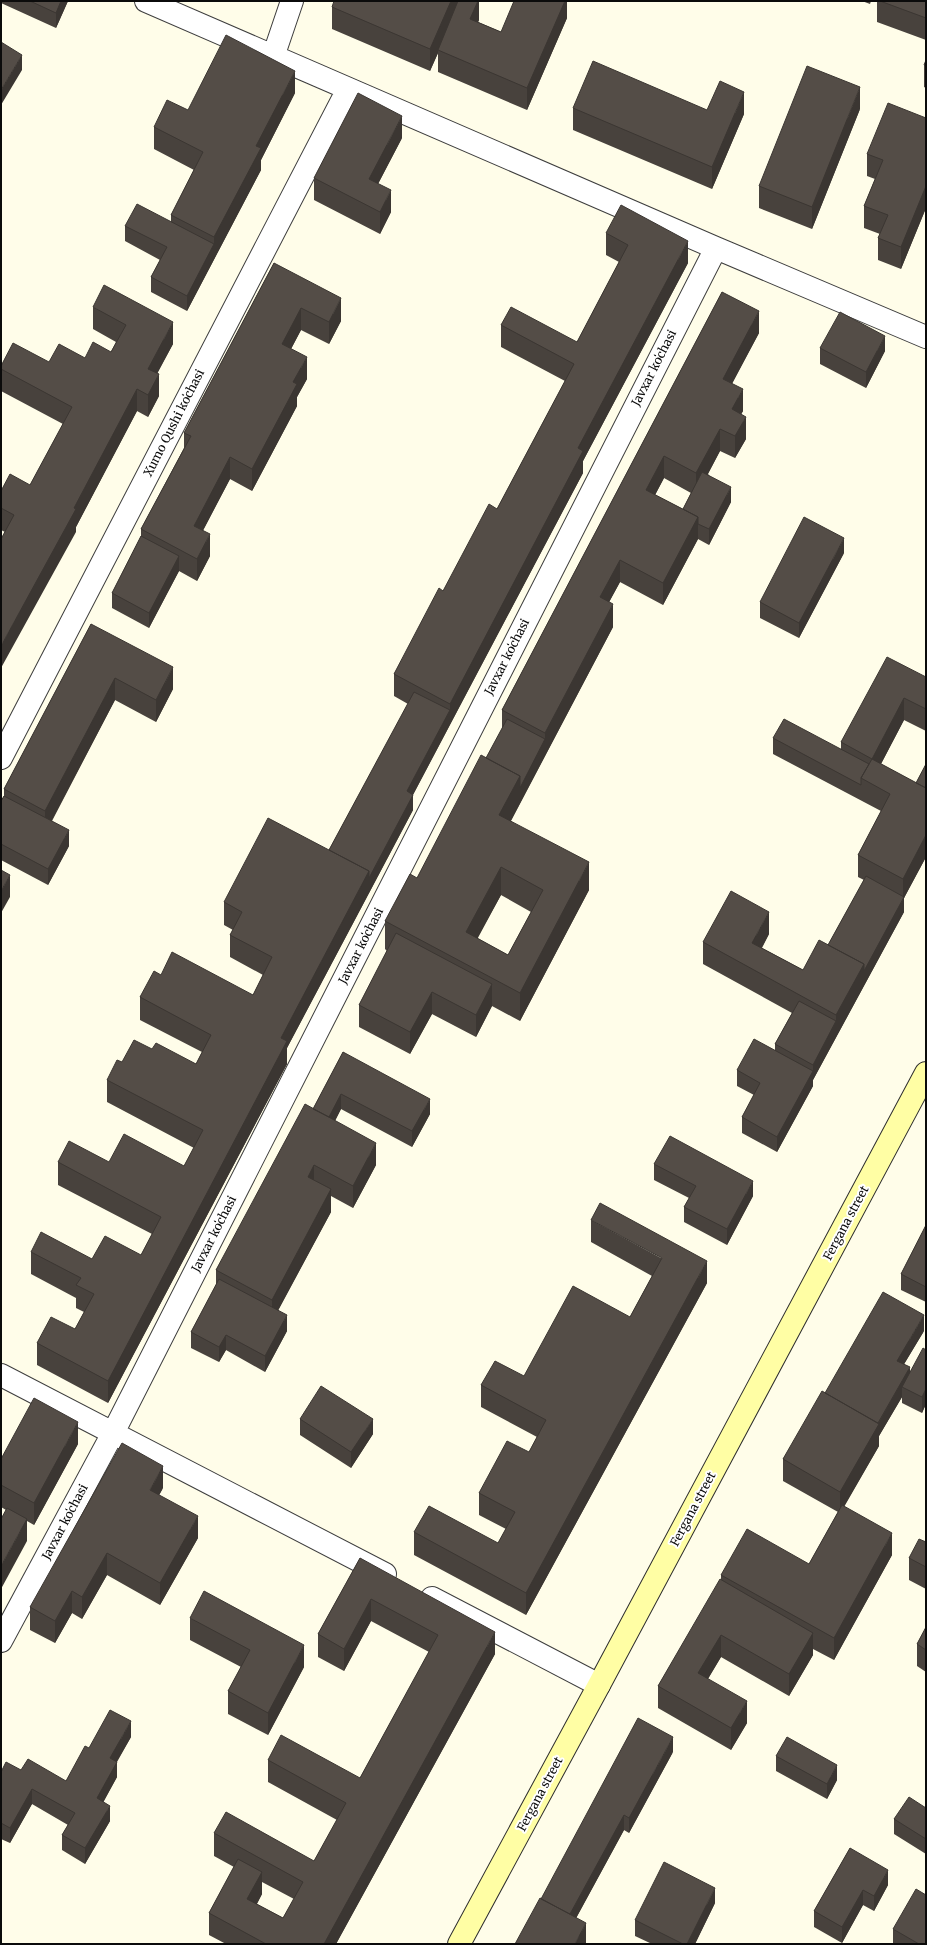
<svg xmlns="http://www.w3.org/2000/svg" width="927" height="1945" viewBox="0 0 927 1945" font-family="Merriweather,serif">
	<style>
		.lines { fill: none; stroke-linecap: round; stroke-linejoin: round }
		.street-casing { stroke: #3e3e3e; stroke-width: 24 }
		.secondary-casing { stroke: #2d2d2d; stroke-width: 24 }
		.street { stroke: #fff; stroke-width: 22 }
		.secondary { stroke: #fffea4; stroke-width: 22 }
		.wall { fill: #48423d; fill-rule: evenodd }
		.shaded-wall { fill: #3b3632 }
		.building { fill: #544d47; stroke: #3b3632; fill-rule: evenodd }
		.labels { text-anchor: middle; stroke-width: 4; stroke-linejoin: round; paint-order: stroke }
		.street-label { font-size: 12px; fill: #0b0b0b; stroke: #fff }
	</style>
	<rect width="100%" height="100%" fill="#fffde9"/>
	<g class="lines">
		<defs>
			<path id="street" d="M146,1L716,248L926,337
				M273,57L292,1
				M1,758L348,89
				M1,1375L385,1574
				M432,1598L599,1685
				M1,1641L113,1433L716,248"/>
			<path id="secondary" d="M459,1944L599,1685L926,1073"/>
		</defs>
		<use href="#street" class="street-casing"/>
		<use href="#secondary" class="secondary-casing"/>
		<use href="#street" class="street"/>
		<use href="#secondary" class="secondary"/>
	</g>
	<path class="wall" d="M1,1H68L56,28L1,3Z
		M479,1V20L478,22L501,32L567,1V18L527,110L438,72V53L430,71L332,29V7Z
		M862,1H871L870,4Z
		M877,1H926V40L877,22Z
		M926,60V88L924,87V65Z
		M295,93L261,160V170L187,311L151,292V277L160,260L125,241V226L171,222V215L194,170L154,149V127L188,110Z
		M573,108L707,110L744,114L712,189L573,130Z
		M860,109L812,229L759,208V186Z
		M926,118V208L901,269L878,260V238L880,234L864,228V206L875,179L867,176V154Z
		M402,138L378,184L391,212L380,234L314,200V178Z
		M606,233L688,263L583,461V473L413,795V810L287,1048V1064L108,1403L37,1365V1343L75,1329L84,1312L76,1308V1298L31,1274V1252L92,1259L141,1255L152,1234L58,1185V1162H109L184,1166L194,1148L107,1102V1080L122,1062L152,1049L196,1064L202,1052L140,1020V997L161,975L253,995L263,975L230,957V935L233,930L224,925V902L329,850L408,704L394,696V674L443,591L497,509L565,381L501,347V325L577,342L619,262L606,255Z
		M274,263L341,321L329,344L301,330L291,349L307,379L297,397V406L252,491L230,479L203,530L210,556L197,581L179,571L149,628L112,608V593L141,536V529L184,448V433Z
		M722,292L759,333L732,383L743,411L741,414L746,439L735,458L720,451L708,474L731,502L709,545L698,539L663,605L620,582L609,602L613,627L511,821L589,890L520,1021L492,1006L476,1037L432,1014L410,1054L359,1027V1005L387,951L385,949V921L417,878L486,758L502,729V710ZM664,478L691,493L683,509L655,495ZM501,895L531,912L508,955L477,938Z
		M93,307L173,344L157,373L159,396L148,417L137,411L76,527V532H5L1,530V491L30,485L63,424L1,391V366L49,362L85,358L111,352L116,342L93,329Z
		M820,348L885,351L866,388L820,364Z
		M844,553L799,638L760,618V602Z
		M91,624L173,689L156,722L115,700L52,821L69,846L48,885L1,860V801L4,796V789Z
		M926,677V731L904,720L881,764L916,783L926,764V857L904,898V912L813,1080V1086L777,1152L742,1133V1117L754,1095L737,1086V1070L775,1050V1044L792,1013L703,964V942L769,934L762,948L803,970L828,945L864,880L858,877V855L881,811L773,754V738L841,749V742Z
		M343,1052L430,1114L412,1147L341,1109L335,1121L376,1165L353,1208L331,1196V1212L278,1310L287,1331L265,1372L226,1350L219,1362L191,1348V1332L216,1285V1270L313,1109Z
		M654,1164L753,1196L727,1245L684,1222V1207L689,1198L654,1180Z
		M591,1220L707,1283L526,1615L414,1555V1532L498,1543L506,1529L479,1515V1493L529,1452L537,1437L481,1407V1385L524,1376L630,1317L652,1276L591,1242Z
		M926,1225V1302L901,1290V1274Z
		M924,1331L904,1364L910,1372L926,1350V1404L922,1413L902,1403V1397L879,1436V1446L844,1506L892,1555L834,1660L813,1649V1655L789,1696L721,1657L708,1679L747,1723L731,1750L658,1708V1686L721,1580V1575L809,1564L838,1512L783,1481V1459L825,1393Z
		M300,1419L373,1434L351,1468L300,1435Z
		M78,1444L34,1525L27,1521V1541L6,1510L1,1507V1459Z
		M163,1488L159,1495L198,1538L160,1605L107,1575L82,1619L72,1613L55,1643L30,1630V1607Z
		M926,1542V1589L909,1580V1558Z
		M360,1558L495,1654L336,1944H226L209,1935V1913L234,1867L214,1856V1833L314,1861L337,1820L268,1782V1760L360,1778L429,1652L371,1621L344,1671L318,1657V1634ZM262,1882L294,1899L283,1918L257,1904L262,1894Z
		M190,1618L304,1667L268,1735L228,1714V1691L241,1667L190,1640Z
		M926,1627V1672L917,1666V1644Z
		M131,1737L117,1762V1777L103,1802L110,1821L85,1864L62,1850V1835L68,1825L32,1804L10,1843L1,1839V1772L21,1770L66,1781L89,1748Z
		M673,1752L629,1833L624,1830L576,1918L586,1944L541,1899Z
		M776,1756L837,1780L827,1799L776,1771Z
		M926,1808V1854L894,1834V1819Z
		M850,1848L888,1885L874,1911L863,1905L842,1943L814,1927V1911Z
		M715,1903L695,1944H652L635,1936V1920Z
		M893,1929L926,1944H893Z"/>
	<path class="shaded-wall" d="M61,1H68L56,28V13Z
		M451,1H460L438,50V53L430,71V49Z
		M478,1H479V20L470,41V19Z
		M565,1H567V18L527,110V88Z
		M22,55V70L1,105V90Z
		M295,71V93L261,160V170L187,311V296L214,244V237L256,146Z
		M860,87V109L812,229V207Z
		M744,92V114L712,189V167Z
		M402,116V138L369,201V179Z
		M926,186V208L901,269V247Z
		M391,190V212L380,234V212Z
		M688,241V263L583,461V473L407,806V791L450,710V704L578,448Z
		M341,298V321L329,344V322Z
		M301,308V330L282,366V344Z
		M759,311V333L723,401V379Z
		M173,322V344L148,391V369Z
		M885,336V351L866,388V372Z
		M307,357V379L297,397V406L252,491V469L293,382Z
		M159,374V396L148,417V395Z
		M137,389V411L76,527V532L1,668V646Z
		M743,389V411L732,432V409Z
		M746,417V439L735,458V436Z
		M720,429V451L696,496V473Z
		M664,456V478L646,512V490Z
		M230,457V479L194,548V526Z
		M731,487V502L709,545V529Z
		M698,517V539L663,605V583Z
		M210,534V556L197,581V559Z
		M844,538V553L799,638V623Z
		M179,556V571L149,628V613Z
		M620,560V582L600,619V597Z
		M613,604V627L499,843V815L520,776L545,739V733Z
		M173,667V689L156,722V700Z
		M115,678V700L45,833V811Z
		M904,698V720L872,781V759Z
		M413,795V810L287,1048V1064L108,1403V1381L281,1038L369,871Z
		M69,830V846L48,885V869Z
		M926,835V857L904,898V912L813,1080V1065L836,1021V1015L864,964L903,900V879Z
		M589,862V890L520,1021V993Z
		M501,867V895L466,960V932Z
		M10,875V897L1,913V891Z
		M769,912V934L752,965V943Z
		M492,984V1006L476,1037V1015Z
		M432,992V1014L410,1054V1032Z
		M813,1071V1086L777,1152V1137Z
		M341,1094V1109L326,1138V1122Z
		M430,1099V1114L412,1147V1131Z
		M376,1143V1165L353,1208V1186Z
		M314,1165V1187L308,1177Z
		M753,1181V1196L727,1245V1229Z
		M331,1189V1212L272,1322V1300Z
		M707,1261V1283L526,1615V1593Z
		M287,1315V1331L265,1372V1356Z
		M924,1315V1331L897,1376V1361Z
		M226,1335V1350L219,1362V1347Z
		M910,1367V1383L902,1387V1397L879,1436V1446L840,1514V1492Z
		M926,1389V1404L922,1413V1397Z
		M373,1419V1434L351,1468V1452Z
		M78,1422V1444L34,1525V1503Z
		M163,1466V1488L150,1512V1490Z
		M198,1516V1538L160,1605V1583Z
		M27,1519V1541L1,1589V1566Z
		M892,1533V1555L834,1660V1638Z
		M107,1553V1575L82,1619V1597Z
		M72,1591V1613L55,1643V1621Z
		M371,1599V1621L344,1671V1649Z
		M495,1632V1654L336,1944H324Z
		M813,1633V1655L789,1696V1674Z
		M721,1635V1657L698,1695V1673Z
		M304,1645V1667L268,1735V1713Z
		M747,1701V1723L731,1750V1728Z
		M131,1721V1737L110,1773V1758Z
		M673,1737V1752L629,1833V1818Z
		M117,1762V1777L97,1814V1798Z
		M837,1765V1780L827,1799V1784Z
		M32,1789V1804L10,1843V1828Z
		M110,1806V1821L85,1864V1848Z
		M624,1815V1830L567,1935V1920Z
		M888,1870V1885L874,1911V1896Z
		M262,1872V1894L247,1921V1899Z
		M715,1888V1903L695,1944H687Z
		M863,1890V1905L842,1943V1927Z
		M586,1923V1944H575Z"/>
	<path class="building" d="M30,1H61L56,13Z
		M334,1H451L430,49L332,7Z
		M458,1H478L470,19L501,32L514,1H565L527,88L438,50Z
		M880,1H926V18Z
		M226,35L295,71L256,146L261,148L214,237L171,215L203,152L154,127L167,100L188,110Z
		M1,42L22,55L1,90Z
		M926,60V66L924,65Z
		M593,61L707,110L720,81L744,92L712,167L573,108Z
		M807,66L860,87L812,207L759,186Z
		M358,93L402,116L369,179L391,190L380,212L314,178Z
		M888,103L926,118V186L901,247L878,238L888,215L864,206L883,160L867,154Z
		M137,204L214,244L187,296L151,277L167,247L125,226Z
		M621,205L688,241L578,448L583,451L450,704L394,674L439,588L443,591L489,504L497,509L574,364L501,325L511,307L577,342L628,245L606,233Z
		M274,263L341,298L329,322L301,308L282,344L307,357L293,382L297,384L252,469L230,457L194,526L210,534L197,559L141,529L191,436L184,433Z
		M104,285L173,322L148,369L159,374L148,395L137,389L74,508L76,509L1,646V539L14,515L1,508V491L10,474L30,485L72,407L1,369V366L13,343L49,362L59,344L85,358L93,342L111,352L126,325L93,307Z
		M722,292L759,311L723,379L743,389L732,409L746,417L735,436L720,429L696,473L664,456L646,490L698,517L663,583L620,560L600,597L613,604L545,733L502,710Z
		M840,312L885,336L866,372L820,348Z
		M702,472L731,487L709,529L698,524V517L683,509Z
		M804,517L844,538L799,623L760,602Z
		M141,536L179,556L149,613L112,593Z
		M91,624L173,667L156,700L115,678L45,811L4,789Z
		M887,657L926,677V709L904,698L872,759L926,788V835L903,879L858,855L890,794L861,778L872,759L841,742Z
		M414,692L450,710L407,791L413,795L369,878V871L329,850Z
		M507,719L545,739L520,788V776L486,758Z
		M784,719L869,764L861,778V785L773,738Z
		M481,755L520,776L499,815L589,862L520,993L385,921L410,874L417,878ZM501,867L543,890L508,955L466,932Z
		M926,764V788L916,783Z
		M4,796L69,830L48,869L1,844V801Z
		M268,818L369,871L281,1038L287,1041L108,1381L37,1343L51,1317L75,1329L94,1294L76,1285L81,1278L31,1252L41,1232L92,1259L105,1236L141,1255L161,1217L58,1162L69,1141L109,1162L124,1134L184,1166L203,1130L107,1080L117,1060L122,1062L134,1040L152,1049L156,1043L196,1064L211,1035L140,997L154,971L161,975L172,952L253,995L272,957L230,935L242,912L224,902Z
		M1,870L10,875L1,891Z
		M866,876L904,897L864,971V964L828,945Z
		M731,891L769,912L752,943L803,970L819,940L864,964L836,1015L703,942Z
		M396,933L492,984L476,1015L432,992L410,1032L359,1005Z
		M799,1001L836,1021L813,1065L775,1044Z
		M754,1039L813,1071L777,1137L742,1117L760,1083L737,1070Z
		M343,1052L430,1099L412,1131L341,1094L329,1117L313,1109Z
		M305,1104L376,1143L353,1186L314,1165L308,1177L331,1189L272,1300L216,1270Z
		M670,1136L753,1181L727,1229L684,1207L696,1186L654,1164Z
		M600,1203L707,1261L526,1593L414,1532L429,1506L498,1543L515,1512L479,1493L507,1441L529,1452L546,1420L481,1385L495,1361L524,1376L573,1286L630,1317L662,1258L591,1220Z
		M926,1225V1287L901,1274Z
		M219,1279L287,1315L265,1356L226,1335L219,1347L191,1332Z
		M883,1292L924,1315L897,1361L910,1367L878,1423L825,1393Z
		M923,1348L926,1350V1389L922,1397L902,1387Z
		M321,1386L373,1419L351,1452L300,1419Z
		M822,1391L879,1424L840,1492L783,1459Z
		M34,1398L78,1422L34,1503L1,1485V1459Z
		M122,1443L163,1466L150,1490L198,1516L160,1583L107,1553L82,1597L72,1591L55,1621L30,1607Z
		M842,1505L892,1533L834,1638L721,1575L747,1529L809,1564Z
		M7,1508L27,1519L1,1566V1519Z
		M919,1539L926,1542V1567L909,1558Z
		M360,1558L495,1632L324,1944H266L209,1913L238,1859L262,1872L247,1899L283,1918L303,1882L214,1833L226,1812L314,1861L346,1803L268,1760L281,1735L360,1778L438,1635L371,1599L344,1649L318,1634Z
		M720,1579L813,1633L789,1674L721,1635L698,1673L747,1701L731,1728L658,1686Z
		M204,1591L304,1645L268,1713L228,1691L250,1650L190,1618Z
		M926,1627V1650L917,1644Z
		M110,1710L131,1721L110,1758L117,1762L97,1798L110,1806L85,1848L62,1835L75,1813L32,1789L10,1828L1,1823V1772L6,1762L21,1770L28,1759L66,1781L85,1746L89,1748Z
		M638,1718L673,1737L629,1818L624,1815L570,1914L541,1899Z
		M787,1737L837,1765L827,1784L776,1756Z
		M909,1797L926,1808V1839L894,1819Z
		M850,1848L888,1870L874,1896L863,1890L842,1927L814,1911Z
		M664,1862L715,1888L687,1944H683L635,1920Z
		M916,1889L926,1895V1944H919L893,1929Z
		M540,1898L586,1923L575,1944H515Z"/>
	<g class="labels">
		<g class="street-label">
			<text transform="translate(654 368) rotate(-63)" y="4">Javxar koʻchasi</text>
			<text transform="translate(174 423) rotate(-63)" y="4">Xumo Qushi koʻchasi</text>
			<text transform="translate(507 657) rotate(-63)" y="4">Javxar koʻchasi</text>
			<text transform="translate(361 946) rotate(-63)" y="4">Javxar koʻchasi</text>
			<text transform="translate(846 1223) rotate(-62)" y="4">Fergana street</text>
			<text transform="translate(214 1234) rotate(-63)" y="4">Javxar koʻchasi</text>
			<text transform="translate(693 1509) rotate(-62)" y="4">Fergana street</text>
			<text transform="translate(65 1522) rotate(-62)" y="4">Javxar koʻchasi</text>
			<text transform="translate(540 1794) rotate(-62)" y="4">Fergana street</text>
		</g>
	</g>
	<rect width="927" height="1945" fill="none" stroke="#0b0b0b" stroke-width="4"/>
</svg>
